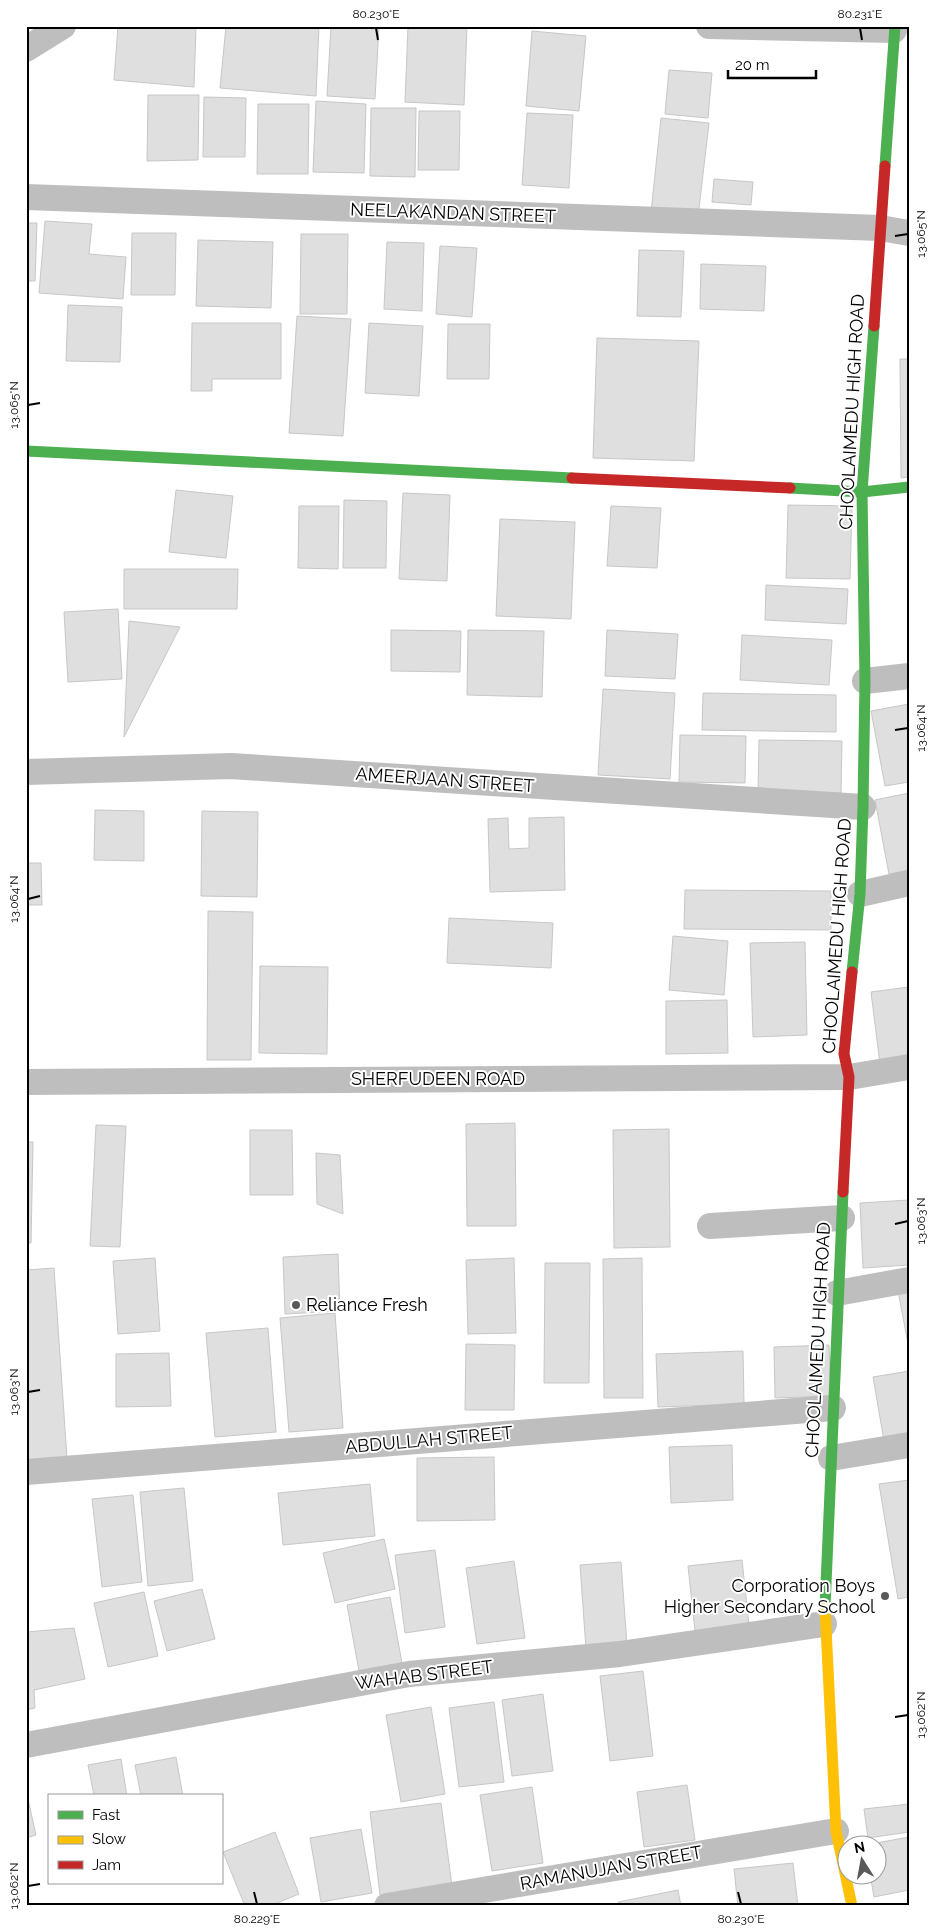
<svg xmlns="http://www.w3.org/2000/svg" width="935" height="1932" viewBox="0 0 935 1932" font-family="Raleway,sans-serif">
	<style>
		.building { fill: #dfdfdf; stroke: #c7c7c7 }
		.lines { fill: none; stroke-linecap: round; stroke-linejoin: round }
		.street { stroke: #bebebe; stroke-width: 26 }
		.fast { stroke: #4caf50; stroke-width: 11 }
		.slow { stroke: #ffc107; stroke-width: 11 }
		.jam { stroke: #c62828; stroke-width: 11 }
		.ticks { fill: none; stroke: #000; stroke-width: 2 }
		.poi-dot { fill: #595959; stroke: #fff; stroke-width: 2 }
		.labels { text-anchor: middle; stroke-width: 4; stroke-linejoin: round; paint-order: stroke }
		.street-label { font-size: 18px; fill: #000; stroke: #fff }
		.poi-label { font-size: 18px; fill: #000; stroke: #fff; text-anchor: start }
		.neatline { fill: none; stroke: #000; stroke-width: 2 }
		.ticks-label { font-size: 12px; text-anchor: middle; fill: #000 }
	</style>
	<rect width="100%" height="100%" fill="#fff"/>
	<path class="building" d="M118,26H196L194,87L114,80Z
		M226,26H319L316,96L220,88Z
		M331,26H379L375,99L327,96Z
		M408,26H467L464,105L405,102Z
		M532,31L586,36L579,111L526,106Z
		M669,70L712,73L708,118L665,114Z
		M148,95H199L198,160L147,161Z
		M204,97L246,98L245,157H203Z
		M316,101L366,104L364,173L313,172Z
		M258,104H309L308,174H257Z
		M371,108H416L415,177L370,176Z
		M419,111H460L459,170H418Z
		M527,113L573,115L569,188L522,185Z
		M661,118L709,123L698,217L651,212Z
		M714,179L753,182L751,205L712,202Z
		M45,221L92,224L89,254L126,257L123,299L39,293Z
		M26,223H37L35,281H26Z
		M132,233H176L175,295H131Z
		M301,234H348L347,314H300Z
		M198,240L273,242L271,308L196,306Z
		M387,242L424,243L422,311L384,309Z
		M440,246L477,248L472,317L436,314Z
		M639,250L684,251L681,317L637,316Z
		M701,264L766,266L764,311L700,309Z
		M68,305L122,307L120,362L66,361Z
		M297,316L351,319L343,436L289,433Z
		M192,323H281V379H212V391H191Z
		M369,323L423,326L419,396L365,393Z
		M448,324H490L489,379H447Z
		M597,338L699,341L694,461L593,458Z
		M900,359H909V477L901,478Z
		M176,490L233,496L226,558L169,552Z
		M403,493L450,495L447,581L399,579Z
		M344,500L387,501L386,568H343Z
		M788,505L852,506L850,579L786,578Z
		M299,506H339L338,569L298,568Z
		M611,506L661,508L657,568L607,566Z
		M500,519L575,522L571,619L496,616Z
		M124,569H238L237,609H124Z
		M766,585L848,589L846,624L765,620Z
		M118,609L122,679L68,682L64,612Z
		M129,621L180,627L124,737Z
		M391,630L461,631L460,672L391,671Z
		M468,630L544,631L542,697L467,695Z
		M607,630L678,634L675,679L605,676Z
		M742,635L832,640L829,685L740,680Z
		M603,689L675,693L670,779L598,775Z
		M703,693L836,695V732L702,730Z
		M909,704V782L885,786L871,711Z
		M680,735L746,736L745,783L679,782Z
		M759,740L842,741L841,793L758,792Z
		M909,793V870L889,874L875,800Z
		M95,810L144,811V861L94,860Z
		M202,811L258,812L257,897L201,896Z
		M564,817L565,890L490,892L488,819L508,818L509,849L529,848V818Z
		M26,863H41L42,905H26Z
		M685,890L831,891V930L684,929Z
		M208,911L253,912L251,1060H207Z
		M449,918L553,923L551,968L447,963Z
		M673,936L728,941L724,995L669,990Z
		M805,942L807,1035L753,1037L750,943Z
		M260,966L328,967L327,1054L259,1053Z
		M909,987V1060L880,1064L871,992Z
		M727,1000L728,1053L666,1054V1001Z
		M515,1123L516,1226H467L466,1124Z
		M96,1125L126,1126L120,1247L90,1246Z
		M669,1129L670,1247L614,1248L613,1130Z
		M250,1130H292L293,1195H250Z
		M26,1142H33L31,1243H26Z
		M316,1153L340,1155L343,1214L317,1204Z
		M909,1200V1265L863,1268L860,1203Z
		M338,1254L340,1311L285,1314L283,1257Z
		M155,1258L160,1331L118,1334L113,1261Z
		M514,1258L516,1333L468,1334L466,1260Z
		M642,1258L643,1398H604L603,1259Z
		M545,1263H590L589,1383H544Z
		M54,1268L67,1458L26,1461V1270Z
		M909,1289V1349L898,1291Z
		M335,1313L343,1428L289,1432L280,1318Z
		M268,1328L276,1432L215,1437L206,1333Z
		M466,1344L515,1345L514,1410H465Z
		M829,1345L831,1396L775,1398L774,1347Z
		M743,1351L744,1404L658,1407L656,1354Z
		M169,1353L171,1406L116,1407V1354Z
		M909,1371V1437L884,1441L873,1377Z
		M732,1445L733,1500L671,1503L669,1447Z
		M494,1457L495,1520L417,1521V1458Z
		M909,1480V1597L898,1599L879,1484Z
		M370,1484L375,1536L283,1545L278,1493Z
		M184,1488L193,1581L148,1586L140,1492Z
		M133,1495L142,1582L102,1587L92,1499Z
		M384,1539L395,1589L335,1603L323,1553Z
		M435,1550L445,1627L405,1633L395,1555Z
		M742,1560L749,1625L695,1631L688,1566Z
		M514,1561L525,1638L477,1644L466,1568Z
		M621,1562L627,1645L586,1649L580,1565Z
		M202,1589L215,1639L167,1651L154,1601Z
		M144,1592L158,1656L108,1667L94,1603Z
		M390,1597L402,1663L359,1671L347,1605Z
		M74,1628L85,1679L34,1690L35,1708L26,1710V1632Z
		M643,1671L653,1756L610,1761L600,1676Z
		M543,1694L553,1771L512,1776L502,1700Z
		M494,1702L504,1782L459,1787L449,1708Z
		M431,1707L445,1794L401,1802L386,1715Z
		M176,1757L183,1796H141L135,1765Z
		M121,1759L127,1796H94L88,1765Z
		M687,1785L695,1840L644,1847L637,1792Z
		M532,1787L543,1863L492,1871L480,1795Z
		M26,1790L36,1835L26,1838Z
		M441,1803L452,1886L380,1895L370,1812Z
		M909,1804V1832L868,1838L864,1809Z
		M361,1829L372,1893L321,1902L310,1838Z
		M275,1832L299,1894L270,1906H245L223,1852Z
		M909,1837V1890L874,1897L870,1874H878V1844H871Z
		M793,1863L798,1906H738L734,1869Z
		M678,1890L681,1906H619L618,1902Z"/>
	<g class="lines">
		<path class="street" d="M709,26L894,30
			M26,49L63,26
			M26,197L880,228L909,233
			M865,681L909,676
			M26,772L231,766L863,807
			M860,894L909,883
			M26,1082L849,1077L909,1067
			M710,1226L842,1218
			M837,1293L909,1280
			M831,1458L909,1445
			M26,1472L833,1408
			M26,1745L409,1674L620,1654L824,1624
			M387,1906L836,1831"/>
		<path class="fast" d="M885,166L895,26
			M26,451L572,478
			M790,488L862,492L909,487
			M852,972L860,894L863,807L865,681L862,492L874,326
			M825,1607L843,1192"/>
		<path class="slow" d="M825,1607L836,1831L852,1906"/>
		<path class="jam" d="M874,326L885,166
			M572,478L790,488
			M843,1192L849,1077L844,1054L852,972"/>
	</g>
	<path class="ticks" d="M376,28L378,40M860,28L862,40M895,236L908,234M28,405L40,403M895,730L908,728M28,899L40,896M895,1224L908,1221M28,1392L40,1390M895,1717L908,1715M28,1886L40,1884M254,1892L257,1904M738,1892L741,1904"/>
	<g class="poi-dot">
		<circle cx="296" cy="1305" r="5"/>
		<circle cx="885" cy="1596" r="5"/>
	</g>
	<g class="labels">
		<g class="street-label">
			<text transform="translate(453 213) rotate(2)" y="6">NEELAKANDAN STREET</text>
			<text transform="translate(852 412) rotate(-87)" y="6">CHOOLAIMEDU HIGH ROAD</text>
			<text transform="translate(445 780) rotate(4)" y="6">AMEERJAAN STREET</text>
			<text transform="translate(837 936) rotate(-86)" y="6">CHOOLAIMEDU HIGH ROAD</text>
			<text x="438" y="1085">SHERFUDEEN ROAD</text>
			<text transform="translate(818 1340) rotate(-87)" y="6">CHOOLAIMEDU HIGH ROAD</text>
			<text transform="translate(429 1440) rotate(-5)" y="6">ABDULLAH STREET</text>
			<text transform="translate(424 1675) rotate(-7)" y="6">WAHAB STREET</text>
			<text transform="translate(611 1868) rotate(-10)" y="6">RAMANUJAN STREET</text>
		</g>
		<g class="poi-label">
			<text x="306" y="1311">Reliance Fresh</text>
			<text x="875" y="1592" text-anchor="end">Corporation Boys<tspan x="875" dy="21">Higher Secondary School</tspan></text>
		</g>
	</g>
	<rect width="935" height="1932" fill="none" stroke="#ffffff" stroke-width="55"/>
	<rect x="48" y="1794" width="175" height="90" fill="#ffffff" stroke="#999999"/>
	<rect x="58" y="1811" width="25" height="8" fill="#4caf50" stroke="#999999"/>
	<text x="92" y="1820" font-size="15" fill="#000000">Fast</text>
	<rect x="58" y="1836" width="25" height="8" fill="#ffc107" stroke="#999999"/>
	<text x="92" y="1844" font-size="15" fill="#000000">Slow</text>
	<rect x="58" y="1861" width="25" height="8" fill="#c62828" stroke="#999999"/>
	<text x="92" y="1870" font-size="15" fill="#000000">Jam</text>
	<g transform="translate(862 1860) rotate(349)"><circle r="24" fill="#ffffff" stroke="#999999"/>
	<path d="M0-4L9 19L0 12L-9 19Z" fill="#595959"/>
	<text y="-8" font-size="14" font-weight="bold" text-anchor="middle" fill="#000000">N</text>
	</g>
	<path d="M728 70v8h88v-8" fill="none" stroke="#000000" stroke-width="2.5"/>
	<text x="735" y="70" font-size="15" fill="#000000" stroke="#ffffff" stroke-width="4" paint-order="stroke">20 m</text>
	<rect x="28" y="28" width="880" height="1876" class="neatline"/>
	<g class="ticks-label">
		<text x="376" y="18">80.230°E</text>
		<text x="860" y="18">80.231°E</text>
		<text transform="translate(921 234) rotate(-90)" y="4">13.065°N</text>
		<text transform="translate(14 405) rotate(-90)" y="4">13.065°N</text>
		<text transform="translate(921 728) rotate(-90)" y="4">13.064°N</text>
		<text transform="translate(14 899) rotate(-90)" y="4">13.064°N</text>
		<text transform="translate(921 1221) rotate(-90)" y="4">13.063°N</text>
		<text transform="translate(14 1392) rotate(-90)" y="4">13.063°N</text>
		<text transform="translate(921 1715) rotate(-90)" y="4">13.062°N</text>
		<text transform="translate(14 1886) rotate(-90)" y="4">13.062°N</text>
		<text x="257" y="1923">80.229°E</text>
		<text x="741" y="1923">80.230°E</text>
	</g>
</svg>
